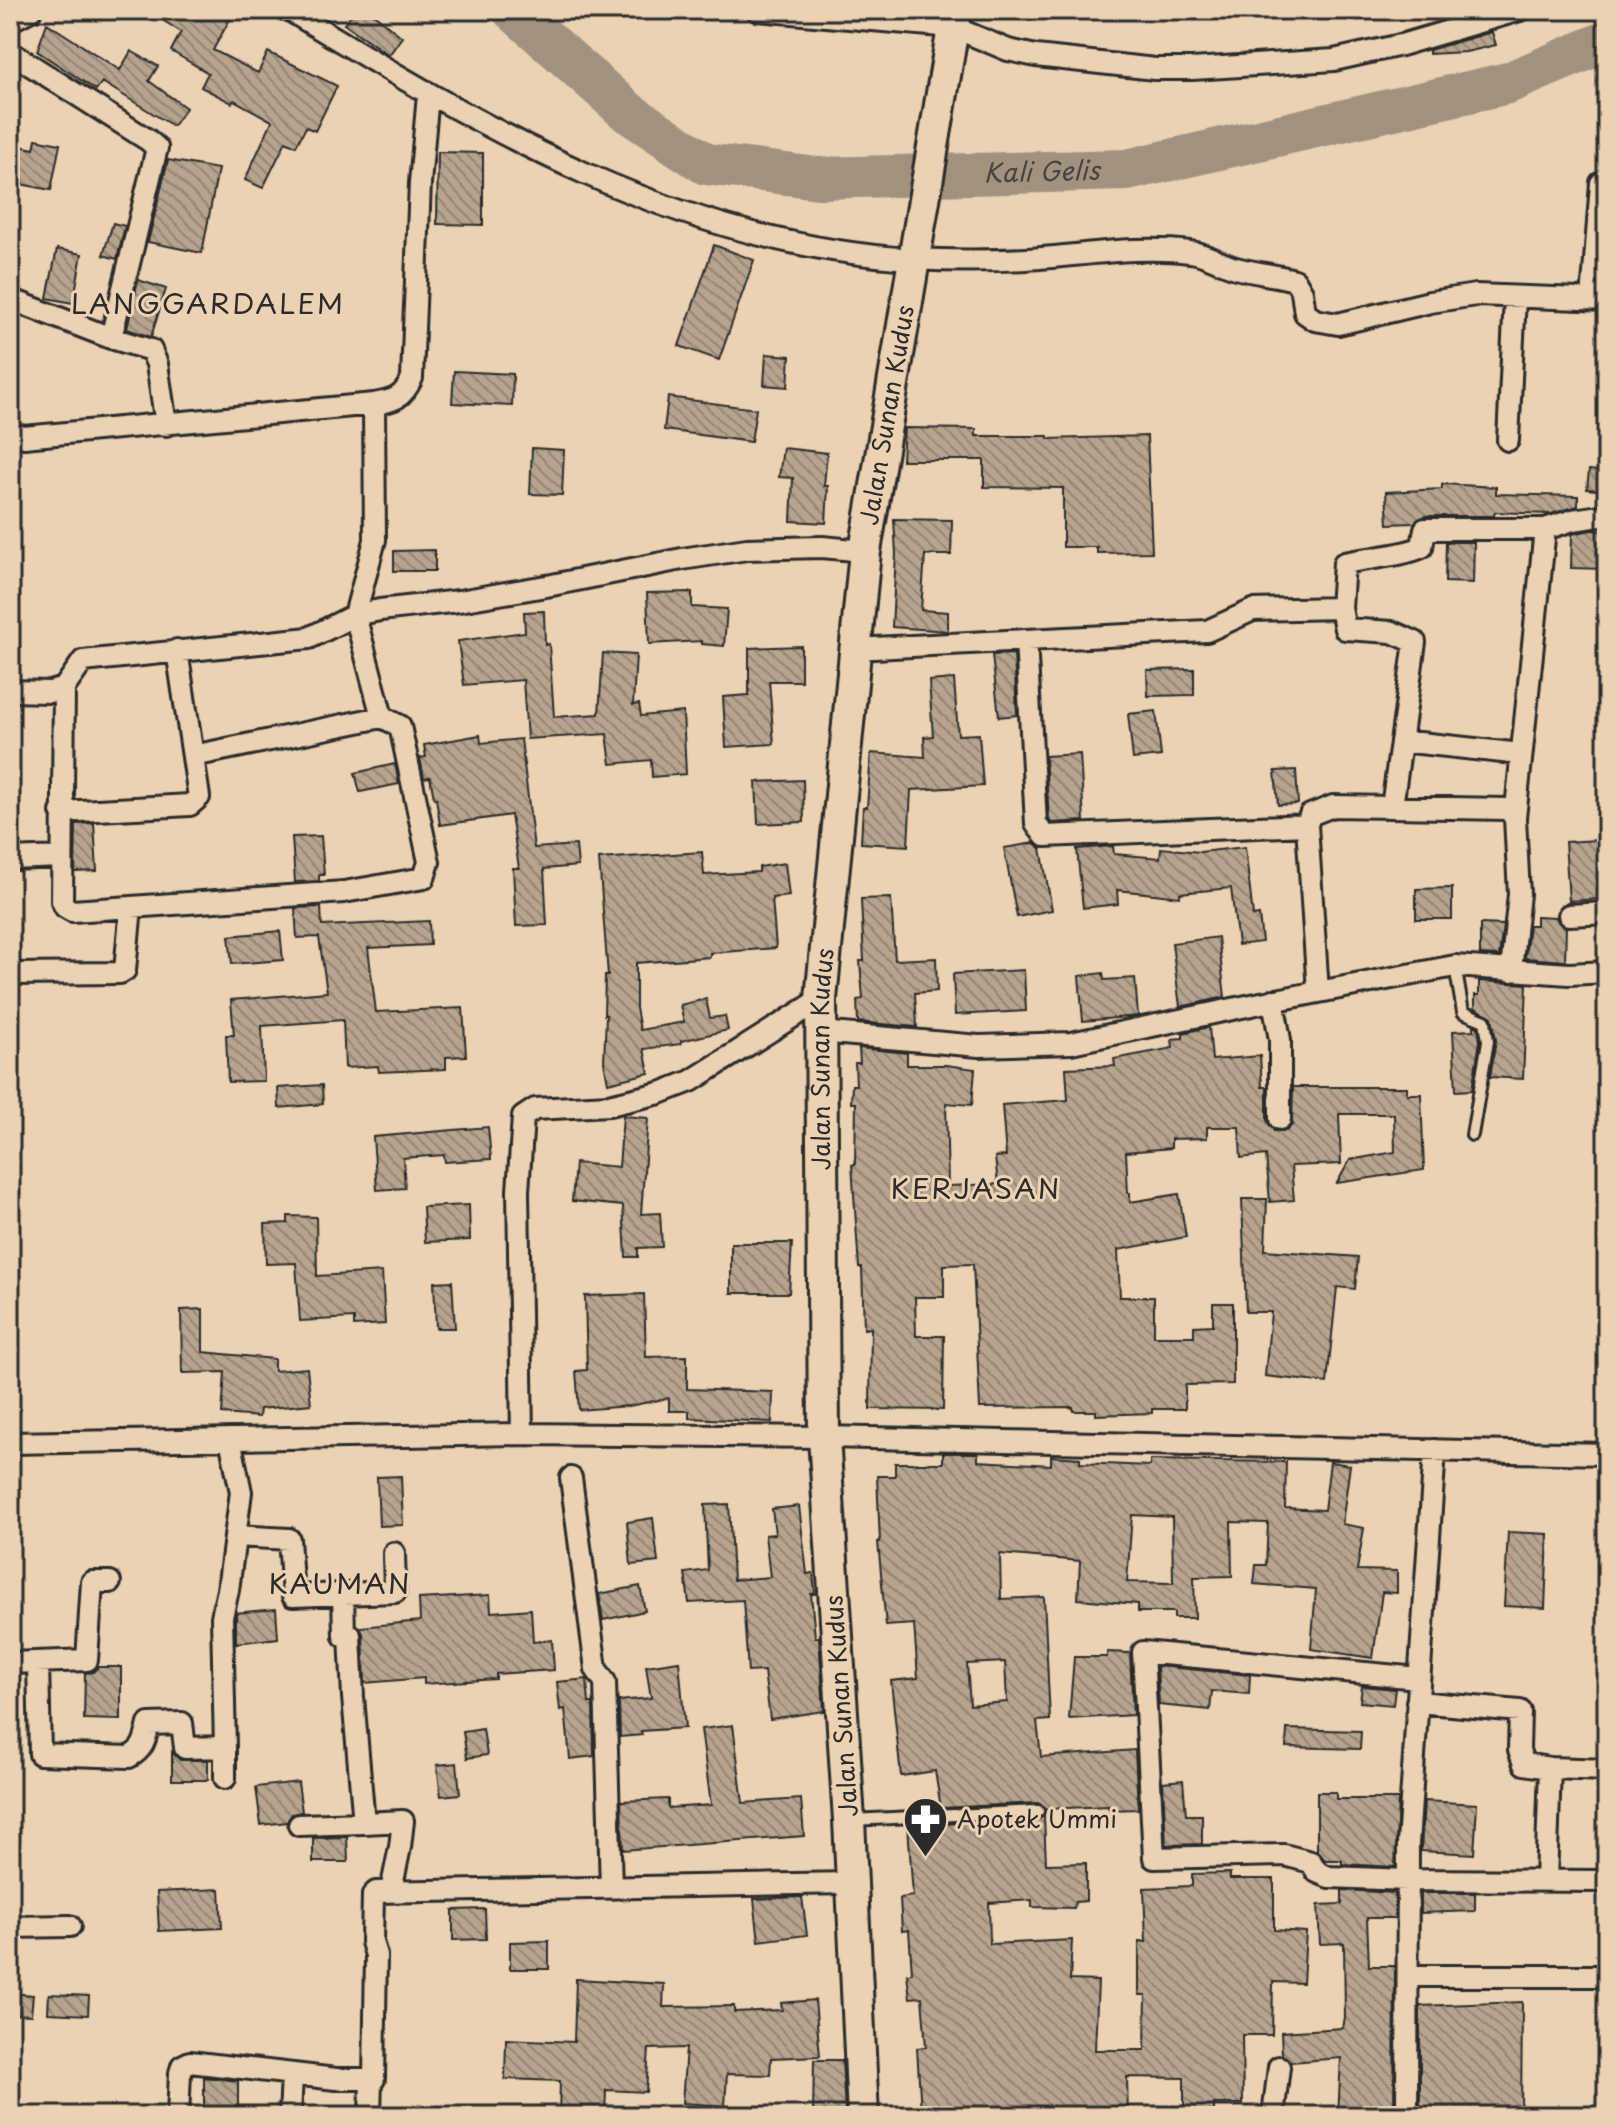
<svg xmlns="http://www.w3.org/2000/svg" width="1617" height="2126" viewBox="0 0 1617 2126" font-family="'Playpen Sans',sans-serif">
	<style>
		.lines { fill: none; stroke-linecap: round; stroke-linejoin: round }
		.river { stroke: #a1927f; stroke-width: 42 }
		.building { fill: url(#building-back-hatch); stroke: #2b2b2b; stroke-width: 2; fill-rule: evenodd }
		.service-casing { stroke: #2b2b2b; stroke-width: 16 }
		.minor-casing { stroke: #2b2b2b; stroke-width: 26 }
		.secondary-casing { stroke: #2b2b2b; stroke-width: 36 }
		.service { stroke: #ebd2b3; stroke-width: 10 }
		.minor { stroke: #ebd2b3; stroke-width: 20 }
		.secondary { stroke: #ebd2b3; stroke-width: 30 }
		.labels { text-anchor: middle; stroke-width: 6; stroke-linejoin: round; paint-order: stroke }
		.street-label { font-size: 24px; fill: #2b2b2b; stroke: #ebd2b3 }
		.poi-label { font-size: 24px; fill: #2b2b2b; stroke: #ebd2b3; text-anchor: start }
		.water-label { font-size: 26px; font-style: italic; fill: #484540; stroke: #ebd2b3 }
		.quarter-label { font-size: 28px; letter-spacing: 2px; fill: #2b2b2b; stroke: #ebd2b3 }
	</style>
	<defs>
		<pattern id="building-back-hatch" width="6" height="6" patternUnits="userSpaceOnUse" patternTransform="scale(2)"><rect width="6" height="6" fill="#b6a48e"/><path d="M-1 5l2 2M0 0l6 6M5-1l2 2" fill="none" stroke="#948674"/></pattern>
	</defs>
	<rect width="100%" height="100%" fill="#ebd2b3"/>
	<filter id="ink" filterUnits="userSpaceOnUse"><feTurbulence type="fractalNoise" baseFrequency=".0125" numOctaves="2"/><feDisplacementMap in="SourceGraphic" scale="16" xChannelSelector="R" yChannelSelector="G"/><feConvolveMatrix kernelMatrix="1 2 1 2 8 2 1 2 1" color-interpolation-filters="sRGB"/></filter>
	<g filter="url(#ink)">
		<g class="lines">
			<path class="river" id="s1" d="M513,10L629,113L706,164L818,178L1127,170L1508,83L1607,41"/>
		</g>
		<path class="building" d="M147,10H235L213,50L258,73L268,52L337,86L315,131L306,127L296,146L286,141L263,188L245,180L272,121L234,100L232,103L201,87L208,73L171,51L181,32Z
			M355,10H369L402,37L389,55L344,24Z
			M47,23L120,70L131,51L158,66L149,81L186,108L173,126L102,82L96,90L37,51Z
			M1492,32L1496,45L1466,52L1429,54V50Z
			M36,139L60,144L51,190L10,182V144L34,149Z
			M438,152L483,153V225L437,224Z
			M168,160L218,169L202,253L148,242Z
			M113,223L125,226L117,259L103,255Z
			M714,245L754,260L719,360L679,346Z
			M57,249L82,254L73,303L47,298Z
			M138,280L166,289L151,337L127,329Z
			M766,354L790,356L788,387L764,385Z
			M454,371L513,374L512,406L452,403Z
			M668,397L756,409L751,442L664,430Z
			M904,428L976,429V436H1048V439L1147,436L1152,552L1097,553V547H1063V488L984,487V460H902Z
			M532,448L564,450L562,495L530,494Z
			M783,448L827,453L824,486H828L826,523L791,521L793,478L779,477Z
			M1589,470L1607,472V491L1587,489Z
			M1442,484L1496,487V494L1578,496V506L1551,514L1495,512L1494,516H1425L1414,523L1388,524L1386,492L1442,489Z
			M894,519L952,520L951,555H925L921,610L948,612V631L892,627L896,554Z
			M1591,530L1607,531L1605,569L1571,568L1572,534Z
			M1446,542H1474L1473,583L1445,582Z
			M435,550V571H394V551Z
			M692,592V607L727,609L724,646L702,644V641L649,644L647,593Z
			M544,611L545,645L549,644L554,717L599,714L603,653L636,655L633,705L639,704L641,716L683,712L686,774L652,777L651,760L611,764L607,734L527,739L523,680L464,685L458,641L525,632L524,612Z
			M801,646V681H769L774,744L726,747L723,697L749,695V648Z
			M1014,654L1017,715L999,717L992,655Z
			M1194,669V695L1148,696L1147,670Z
			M954,679L958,735L979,734L983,786L911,790L908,846L861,843L863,807H867L871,753L925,757L924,737L933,736L929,681Z
			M1156,711L1161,756L1133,759L1128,714Z
			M480,735L481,743L521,739L534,848L576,845L578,866L544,869L547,925L516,926L513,868H519L511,815L440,825L436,798H434L430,777L424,778L420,758L426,757L424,745Z
			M1080,754L1084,821L1051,823L1049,819L1045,756Z
			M395,764L399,784L360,792L355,773Z
			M1296,770L1298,804L1278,805L1275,771Z
			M803,780L804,822L758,824L756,782Z
			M94,823L97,871L75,872L76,824Z
			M321,836L324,875H319V881L295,882L292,837Z
			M1597,840L1601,899L1569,901L1565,842Z
			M1034,843L1041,848L1052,910L1017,917L1004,848Z
			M1113,846L1114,854L1160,858L1161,848L1200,852L1245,847L1253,916L1259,915L1262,942L1238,945L1231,888L1180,893V897L1117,890L1118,904L1083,908L1077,849Z
			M702,852L704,875L759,872V867L785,863L789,896L772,898L776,948L710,953V957L636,963V1008L640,1030L684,1022L680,1005L706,999L710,1018L725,1016L728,1030L681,1041V1044L644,1049L649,1073L608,1083L604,1062L606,1015H604L605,976H608L599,859Z
			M1452,888V919H1416V889Z
			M891,898L895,960L936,958L937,991L915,993L917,1027L858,1022L857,1000L863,999L860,961H864L861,899Z
			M321,907L322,926L429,921L430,945L368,948L376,1012L463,1008L466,1056L446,1057V1069L379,1072L378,1066L345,1068L343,1020L262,1026L264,1081L228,1082L226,1035H234L231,1000L327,992L319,937L297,938L295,908Z
			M1536,916L1556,917L1559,923L1566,927L1565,961L1525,958L1529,925H1536Z
			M1480,924L1503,925L1499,956L1480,955Z
			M280,931L283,960L232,964L229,936Z
			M1218,937L1225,997L1180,1007L1172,943Z
			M1024,970L1026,1011L955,1015L953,974Z
			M1103,973L1104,980L1135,978L1138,1016L1083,1021L1079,976Z
			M1479,981L1527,984L1523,1079L1490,1077L1496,1040L1492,1017L1475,1008V995H1479Z
			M1474,1025L1478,1027L1480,1041L1472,1090L1456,1091L1453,1031L1474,1030Z
			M1209,1027L1212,1060L1260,1056L1262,1087H1267V1120L1274,1131H1286L1292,1125L1293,1087H1407V1094H1421L1424,1170L1337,1183L1350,1160L1395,1152L1394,1114H1339L1341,1164L1291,1166L1294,1200L1270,1202L1266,1155L1241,1158L1239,1127H1207V1138L1171,1139V1148L1126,1152L1128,1193H1130V1202L1179,1194L1186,1237L1118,1250L1120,1297H1154V1336H1194V1326L1213,1325V1303H1233V1384L1185,1385V1409H1152V1413L1096,1415V1411H1073V1407L980,1408L973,1264L944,1265V1297H915L916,1336H944L943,1410L870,1409L871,1328L864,1329L862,1268H859L852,1165L855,1164L856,1103H851L852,1085H856L855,1063H860L859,1048L907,1053V1065H946L975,1069L972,1105L946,1103L948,1186L998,1184L995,1157L1006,1156L1002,1105L1068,1100L1066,1068L1115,1066L1114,1059L1173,1048L1172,1039L1183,1038V1033Z
			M322,1085L323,1104L279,1108L278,1088Z
			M623,1116L648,1118L641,1214L660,1213L662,1247L638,1248V1257H626L623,1206L572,1201L575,1163L619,1167Z
			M488,1127L491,1159L445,1162L444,1155L403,1158L405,1188L377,1190L373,1137Z
			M1242,1199H1267L1265,1250L1358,1257L1355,1289L1337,1287L1327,1383L1265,1376L1271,1312H1246Z
			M469,1205L470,1240L425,1242L423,1207Z
			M288,1216L316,1217L317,1276L382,1272L385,1324L354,1326V1318L300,1321L296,1263L266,1264L265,1224L288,1223Z
			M731,1243H792L789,1293H731Z
			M452,1281L455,1328H436L434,1282Z
			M644,1294L646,1357L687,1356V1389L773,1392L772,1422L689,1418V1411H669V1398L629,1406L579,1410L576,1371L587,1370L585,1296Z
			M203,1309V1352L274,1359V1371L307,1368L311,1404L260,1409L259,1417L222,1414L225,1372L182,1373L181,1310Z
			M943,1453H978V1461L1051,1465V1456L1080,1458V1463L1150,1466V1460L1286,1462L1285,1508L1324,1510L1330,1462L1350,1465L1342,1524L1364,1528L1357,1570L1397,1571V1593L1382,1592L1373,1658L1311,1649L1316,1589L1254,1584L1256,1565H1266L1268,1523L1231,1522L1232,1576L1194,1577L1195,1618H1174V1612H1138V1604L1078,1599L1080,1561L1000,1554L1001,1599L1044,1597L1050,1720L1037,1721L1041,1757L1135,1750L1138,1809L1109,1810L1108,1806L1046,1809L1038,1803L941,1808L935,1771L901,1776L891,1681L918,1678L914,1624L886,1626L878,1542H880L877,1476H895V1463H943ZM1132,1515L1172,1517L1173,1583L1127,1582ZM1005,1662L1007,1702L970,1705L967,1664Z
			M401,1476L403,1525L379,1526L377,1477Z
			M729,1504L733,1580L770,1577L765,1535L775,1534L772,1509L799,1506L807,1574L813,1573L815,1594H811L815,1637H819L824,1711L770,1719L764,1671L748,1672L743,1600L689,1603L685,1573L708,1570L705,1505Z
			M653,1518L658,1562L631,1565L627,1522Z
			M1508,1532L1548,1534L1545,1608L1504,1606Z
			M640,1586L645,1611L603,1620L599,1594Z
			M490,1595L491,1612L531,1609L533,1642L552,1640L554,1670L496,1674V1679L424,1684V1678L365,1683L363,1634L360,1627L420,1621L419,1599Z
			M276,1609L278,1638L236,1643V1613Z
			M1107,1652L1130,1653L1133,1715L1069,1719L1074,1657H1107Z
			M679,1661L685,1728L641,1731L642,1735L620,1737L619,1701L651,1698L646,1666Z
			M1157,1666L1250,1675L1249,1694L1212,1691L1210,1710L1159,1705Z
			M98,1667H121V1720L84,1719L85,1673L93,1672Z
			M587,1679L589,1703H593L594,1756L570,1759L565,1709L560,1710L557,1682Z
			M1362,1686L1395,1689L1393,1705L1360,1702Z
			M733,1725L743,1803L801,1799L804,1836L623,1850L621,1801L668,1799V1808L711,1805L701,1729Z
			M483,1729L487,1755L467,1758L463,1732Z
			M1287,1729L1361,1731L1360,1749L1286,1747Z
			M172,1752L180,1760H208V1780H172Z
			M457,1763L460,1794L441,1796L437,1765Z
			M1183,1780L1186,1815H1202V1844L1166,1845L1163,1782Z
			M298,1782L302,1812L292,1814L287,1822L261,1825L256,1787Z
			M1317,1792H1336V1799H1398L1395,1867L1342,1864V1860H1325L1317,1851Z
			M1424,1801L1477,1804L1474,1854L1421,1851Z
			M1044,1816L1046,1864L1086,1863V1901L1075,1902L1074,1908L1032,1907V1900L989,1903L990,1944L1072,1940L1070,1980L1098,1981L1095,2050H1145L1146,1995H1139V1941L1146,1942L1144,1888L1192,1886V1874L1230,1873V1879H1274V1930L1306,1932L1303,1983L1273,1982L1272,2035H1242L1243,2104H1214V2116H1184V2078L1127,2077L1128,2116H1035V2112H921L917,2048L926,2047L922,1997L910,1998L907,1974L912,1973L909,1930L902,1931L900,1898L913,1896L908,1826L1038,1819Z
			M347,1837L348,1862H313V1838Z
			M220,1889L222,1928L159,1931L157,1892Z
			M1342,1890L1395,1893V1918H1367L1369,1966H1395L1394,2116H1338L1341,2058L1291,2062L1282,2055L1281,2032L1343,2028L1345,2017L1344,1943L1320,1944L1318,1905L1342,1904Z
			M1421,1893H1475V1911L1421,1913Z
			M802,1897L807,1935L759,1941L754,1899Z
			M485,1909L486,1939L453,1940V1910Z
			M549,1941V1969H510V1942Z
			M576,1979L664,1984L663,2007L734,2006V2012L782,2010L781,2003L815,2000L820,2056L771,2058L770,2075L727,2074L725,2106L682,2103L686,2048L649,2049L646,2092L606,2090L605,2116H559L560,2081L505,2079L506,2039L574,2042Z
			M10,1993L33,1995L31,2015L10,2014Z
			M49,1994L89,1996L88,2015L48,2013Z
			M1522,2002L1521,2116H1420V2006Z
			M814,2060H842L845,2112H833V2116H813Z
			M204,2077L238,2081V2116H204Z"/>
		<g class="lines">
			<defs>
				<path id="service" d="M1455,966L1463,1012L1485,1021L1488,1041L1472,1135
					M851,1820L1038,1811"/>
				<path id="minor" d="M289,10C482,128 679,245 912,259C950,261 989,261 1027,259C1082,256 1135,245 1190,252C1206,253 1220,264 1236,268C1255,273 1275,275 1295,280L1302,292L1305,313L1315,320L1338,324L1430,302L1476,295L1607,300
					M757,10L953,27L1008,50L1036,56L1155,69H1192L1334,60L1401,45L1520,10
					M10,21L31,10
					M10,52L148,140L157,148L111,338L151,350L157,364L166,425
					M10,299L111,338
					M1592,299L1601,183
					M10,433L24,437L374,404C394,401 403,398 412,378L420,183L428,95
					M1508,440L1515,297
					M1545,529L1573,520L1607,515
					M1341,608L1345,629L1392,632L1415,642L1392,807
					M1026,640L1207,631L1253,610L1341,608L1344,563C1367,558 1403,556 1422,547L1425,529H1545L1515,818
					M855,649L1026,640L1036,824L1045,836L1307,825
					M64,688L62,901L65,907L72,911L131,907
					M10,691L50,692L64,688L83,661L309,638L355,615L380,610L459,601L552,585L682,559L747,549L822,547L865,551
					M1401,741L1521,754
					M193,756L382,717
					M61,812L190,805L199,797L177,650
					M10,859L62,857
					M1569,915L1607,913
					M10,974L120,973L125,970L131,907L344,892L424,878L429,862L400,726L382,717L355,615L375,540L374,404
					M1318,992L1307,825L1310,815L1333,806L1508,809L1515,818L1519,894L1511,971
					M1273,1000L1280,1040V1119
					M820,1032L979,1046L1071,1043L1261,1003L1455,966L1569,974L1607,972
					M522,1434L518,1191L523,1117L535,1109L609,1105L660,1093L691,1081L821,999
					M10,1443L522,1434L824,1437L1607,1454
					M571,1478L596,1669L605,1682L611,1888
					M236,1536L289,1539L293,1596L395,1592L394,1553
					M343,1594L344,1636L350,1635L353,1697L364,1823L403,1821L400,1847L391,1891
					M38,1662L40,1754L129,1757C144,1749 145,1740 149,1724L182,1723L185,1748L225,1747L222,1617L228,1590L241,1492L230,1439
					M10,1663L87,1660L92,1582H110
					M1418,1678L1143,1652L1154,1858L1284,1855L1311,1862L1317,1872L1329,1877L1407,1880L1607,1881
					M1417,1702L1520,1711L1519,1750L1524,1764L1550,1768L1607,1770
					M225,1747V1778
					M299,1825L364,1823
					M1546,1880L1550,1768
					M10,1927L70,1926
					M1408,1976H1607
					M178,2116L180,2073L182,2066L190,2062L336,2079H374L376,1955L372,1942L373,1895L376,1892L851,1883
					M290,2116L292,2075
					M370,2116L371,2079
					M1273,2116L1279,2067
					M1407,2116L1408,1844L1435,1450"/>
				<g id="secondary">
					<path id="s2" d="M863,2116L849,1820L824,1437L821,999L865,551L956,10"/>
				</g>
			</defs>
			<use href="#service" class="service-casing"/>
			<use href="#minor" class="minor-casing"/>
			<use href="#secondary" class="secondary-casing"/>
			<use href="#service" class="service"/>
			<use href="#minor" class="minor"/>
			<use href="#secondary" class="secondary"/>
		</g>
	</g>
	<defs>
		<symbol id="pharmacy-pin" viewBox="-11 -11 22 30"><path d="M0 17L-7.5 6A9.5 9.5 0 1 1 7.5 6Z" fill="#2b2b2b" stroke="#ebd2b3"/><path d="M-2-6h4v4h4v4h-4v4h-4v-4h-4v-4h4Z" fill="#fff"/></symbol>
	</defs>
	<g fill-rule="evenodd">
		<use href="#pharmacy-pin" x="900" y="1794" width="51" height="69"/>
	</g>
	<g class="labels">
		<g class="street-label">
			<text dy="8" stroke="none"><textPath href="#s2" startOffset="1706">Jalan Sunan Kudus</textPath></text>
			<text dy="8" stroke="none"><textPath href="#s2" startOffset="1058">Jalan Sunan Kudus</textPath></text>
			<text transform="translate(842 1706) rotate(-94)" y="8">Jalan Sunan Kudus</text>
		</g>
		<g class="poi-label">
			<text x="957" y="1828">Apotek Ummi</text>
		</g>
		<g class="water-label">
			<text dy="9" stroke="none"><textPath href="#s1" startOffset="584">Kali Gelis</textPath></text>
		</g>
		<g class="quarter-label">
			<text x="208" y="314">LANGGARDALEM</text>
			<text x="976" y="1199">KERJASAN</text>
			<text x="340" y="1594">KAUMAN</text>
		</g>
	</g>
	<rect width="1617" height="2126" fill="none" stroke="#ebd2b3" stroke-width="40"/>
	<rect x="20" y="20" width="1577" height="2086" fill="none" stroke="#2b2b2b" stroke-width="3" filter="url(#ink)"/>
</svg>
